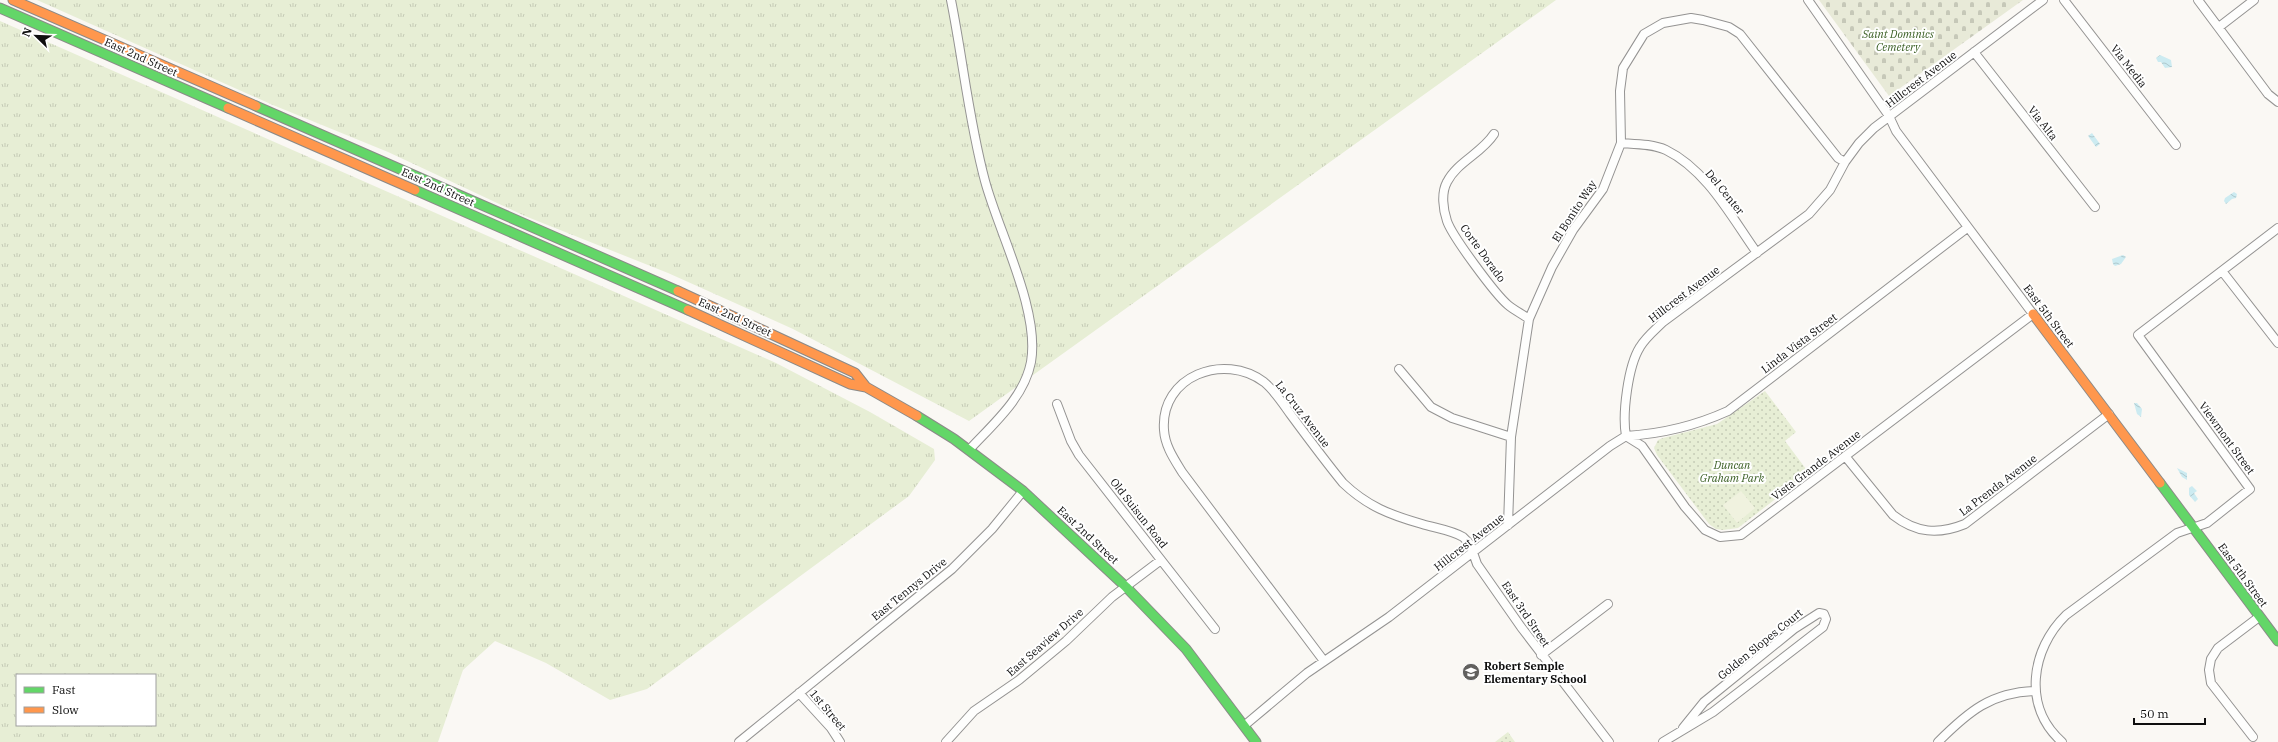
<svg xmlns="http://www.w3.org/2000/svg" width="2278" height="742" viewBox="0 0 2278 742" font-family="'IBM Plex Serif',serif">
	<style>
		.grass { fill: url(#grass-tufts); fill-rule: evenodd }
		.cemetery { fill: url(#cemetery-stones) }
		.park { fill: url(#park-dots) }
		.pitch { fill: #f0f2df }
		.water { fill: url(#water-waves) }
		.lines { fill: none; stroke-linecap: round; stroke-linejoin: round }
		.street-casing { stroke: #949392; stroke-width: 10 }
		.fast-casing { stroke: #8b8a88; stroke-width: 11 }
		.slow-casing { stroke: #8b8a88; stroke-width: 11 }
		.street { stroke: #fefefd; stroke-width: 8 }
		.fast { stroke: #63d668; stroke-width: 9 }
		.slow { stroke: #ff974d; stroke-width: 9 }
		.labels { text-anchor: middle; stroke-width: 4; stroke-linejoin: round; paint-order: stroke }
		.park-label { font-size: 11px; font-style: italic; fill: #3a5f24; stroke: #fff }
		.street-label { font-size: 11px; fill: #0e0e0e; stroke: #fff }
		.poi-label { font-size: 11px; font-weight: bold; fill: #0e0e0e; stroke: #fff; text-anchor: start }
	</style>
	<defs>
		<pattern id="grass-tufts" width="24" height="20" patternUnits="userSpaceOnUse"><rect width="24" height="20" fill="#e7eed5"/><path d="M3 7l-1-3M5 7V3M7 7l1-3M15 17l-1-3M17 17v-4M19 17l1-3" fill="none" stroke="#c5cbb6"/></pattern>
		<pattern id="cemetery-stones" width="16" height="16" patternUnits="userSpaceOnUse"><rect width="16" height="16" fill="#e8ead8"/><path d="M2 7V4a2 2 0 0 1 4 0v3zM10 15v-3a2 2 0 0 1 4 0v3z" fill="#c6c8b8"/></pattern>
		<pattern id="park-dots" width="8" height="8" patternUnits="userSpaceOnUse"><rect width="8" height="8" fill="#e7eed5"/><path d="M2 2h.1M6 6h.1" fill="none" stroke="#c5cbb6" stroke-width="1.8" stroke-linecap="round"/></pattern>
		<pattern id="water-waves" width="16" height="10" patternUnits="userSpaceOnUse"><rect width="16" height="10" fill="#ccebf1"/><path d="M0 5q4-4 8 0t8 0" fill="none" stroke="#aec8cd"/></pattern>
	</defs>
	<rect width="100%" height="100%" fill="#faf8f4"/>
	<path class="grass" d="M37,0H1556L969,421L793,329L668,273L525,216L388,152L273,105Z
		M0,21L776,363L870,412L934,449L935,460L909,496L647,689L610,700L546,663L495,641L463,670L438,742H0ZM17,675H155V725H17Z"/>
	<path class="cemetery" d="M1819,0H2023L1889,96Z"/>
	<path class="park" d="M1765,391L1796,432L1785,441L1809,473L1738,528L1723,530L1716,529L1709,524L1657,455L1654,448L1658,440L1663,438L1717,424Z
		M1508,732L1515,742H1495Z"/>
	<path class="pitch" d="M1741,491L1755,508L1737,523L1723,505Z"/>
	<path class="water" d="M2160,55L2171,60L2172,67L2165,68L2161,62H2158L2156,58Z
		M2092,133L2100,144L2096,147L2088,136Z
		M2234,192L2237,194L2236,198L2232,199L2226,204L2224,201L2225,198Z
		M2123,255L2126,257L2121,264L2115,266L2113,264L2112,259Z
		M2134,403H2137L2142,409L2141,417L2137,414Z
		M2177,468L2187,473V480L2182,477Z
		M2192,486L2197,491L2194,493L2198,499L2195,502L2189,495V488Z"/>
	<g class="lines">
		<defs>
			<path id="street" d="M951,0C963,60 969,122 985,181C999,233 1040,310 1031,362C1024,398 993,424 969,450
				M2064,0L2176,145
				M2198,0L2268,94L2278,102
				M2219,27L2254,0
				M1974,52L2095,207
				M1494,134C1482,153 1457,162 1447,182C1441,193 1443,209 1447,221C1452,236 1495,294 1508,305C1514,310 1522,314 1529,319
				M1621,143C1636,144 1653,144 1666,150C1707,170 1732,218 1757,253
				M2222,271L2278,343
				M1399,369L1431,407L1452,418L1511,437
				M1057,404L1071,441L1079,455L1215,629
				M1626,436L1642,446L1685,507L1705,530L1720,537L1741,535L2033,314L1896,131L1889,116L1808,0
				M1626,436C1661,434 1697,425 1728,411L1967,228
				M1845,456L1893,515C1916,533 1938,535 1965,524L2109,414
				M1508,525L1511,437L1529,319L1552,267L1573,230L1603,189L1621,143L1620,91L1623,68L1644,34L1663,23L1691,18L1703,20L1729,27L1740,34L1838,158L1845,162
				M1541,655L1608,604
				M1324,661L1182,472C1174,459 1165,446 1164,430C1160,376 1224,352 1264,382C1275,391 1283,404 1291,415C1308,438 1325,461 1343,483C1367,506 1390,515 1422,524C1435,528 1451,530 1463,537L1470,544L1477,564L1521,627L1609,742
				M799,693L831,728L840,742
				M1245,725L1307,673L1389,617L1610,446L1626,436C1622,414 1628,366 1640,347C1646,337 1655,330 1663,322L1809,214L1830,190L1845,162L1859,143L1874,128L2043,0
				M2253,737L2211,683L2209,670L2211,659L2218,648L2259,617
				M739,742L952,569L992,529L1023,491
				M946,742L974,711L1019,680L1066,641L1112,597L1161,560
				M1663,742L1713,712L1823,627L1826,619L1824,614L1819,613L1794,629L1704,702L1683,728
				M1938,742C1968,712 1991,692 2036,691
				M2062,742C2022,707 2031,649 2066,615L2177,533L2207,523L2250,489L2138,335L2278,228"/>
			<path id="fast" d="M0,8L228,108
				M256,106L678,291
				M415,190L688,310
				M917,416L954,439L1023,491L1126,587L1186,649L1256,742
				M2160,483L2278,641"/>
			<path id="slow" d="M13,0L256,106
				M228,108L415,190
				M678,291L855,373L866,387
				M688,310L850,384L866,387L917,416
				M2033,314L2160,483"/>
		</defs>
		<use href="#street" class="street-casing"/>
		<use href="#fast" class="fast-casing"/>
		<use href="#slow" class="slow-casing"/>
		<use href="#street" class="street"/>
		<use href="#fast" class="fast"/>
		<use href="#slow" class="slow"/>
	</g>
	<defs>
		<symbol id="school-disc" viewBox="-11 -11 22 22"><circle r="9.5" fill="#61605e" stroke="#fff"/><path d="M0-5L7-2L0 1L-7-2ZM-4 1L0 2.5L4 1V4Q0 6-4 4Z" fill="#fff"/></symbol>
	</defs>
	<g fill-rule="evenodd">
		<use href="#school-disc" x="1461" y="662" width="20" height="20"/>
	</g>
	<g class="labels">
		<g class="park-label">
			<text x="1898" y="38">Saint Dominics<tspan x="1898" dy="13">Cemetery</tspan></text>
			<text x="1732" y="469">Duncan<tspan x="1732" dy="13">Graham Park</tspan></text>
		</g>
		<g class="street-label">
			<text transform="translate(141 57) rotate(24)" y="4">East 2nd Street</text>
			<text transform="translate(2129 66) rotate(52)" y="4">Via Media</text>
			<text transform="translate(1921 79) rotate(-37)" y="4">Hillcrest Avenue</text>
			<text transform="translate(2043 123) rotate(52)" y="4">Via Alta</text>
			<text transform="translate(438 187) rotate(24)" y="4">East 2nd Street</text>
			<text transform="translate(1725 192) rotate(51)" y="4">Del Center</text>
			<text transform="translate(1574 211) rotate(-57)" y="4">El Bonito Way</text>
			<text transform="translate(1483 253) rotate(54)" y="4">Corte Dorado</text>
			<text transform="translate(1684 294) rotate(-37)" y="4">Hillcrest Avenue</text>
			<text transform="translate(2049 316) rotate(53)" y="4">East 5th Street</text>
			<text transform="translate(735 317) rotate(24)" y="4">East 2nd Street</text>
			<text transform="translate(1799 343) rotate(-37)" y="4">Linda Vista Street</text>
			<text transform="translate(1303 414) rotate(52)" y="4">La Cruz Avenue</text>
			<text transform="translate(2227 438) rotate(54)" y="4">Viewmont Street</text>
			<text transform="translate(1816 465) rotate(-37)" y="4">Vista Grande Avenue</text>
			<text transform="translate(1998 485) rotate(-37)" y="4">La Prenda Avenue</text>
			<text transform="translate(1139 513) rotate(52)" y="4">Old Suisun Road</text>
			<text transform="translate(1088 535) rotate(43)" y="4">East 2nd Street</text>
			<text transform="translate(1469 542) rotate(-38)" y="4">Hillcrest Avenue</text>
			<text transform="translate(2243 575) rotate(54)" y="4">East 5th Street</text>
			<text transform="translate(909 589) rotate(-39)" y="4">East Tennys Drive</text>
			<text transform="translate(1526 614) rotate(56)" y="4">East 3rd Street</text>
			<text transform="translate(1045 642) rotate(-41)" y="4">East Seaview Drive</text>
			<text transform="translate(1760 644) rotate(-39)" y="4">Golden Slopes Court</text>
			<text transform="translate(828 710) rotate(50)" y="4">1st Street</text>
		</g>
		<g class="poi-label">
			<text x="1484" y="670">Robert Semple<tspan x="1484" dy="13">Elementary School</tspan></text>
		</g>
	</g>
	<rect x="16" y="674" width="140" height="52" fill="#ffffff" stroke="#9f9f9f"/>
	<rect x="24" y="687" width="20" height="6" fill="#63d668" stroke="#9f9f9f"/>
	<text x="52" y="694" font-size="12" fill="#0e0e0e">Fast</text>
	<rect x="24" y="707" width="20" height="6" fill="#ff974d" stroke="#9f9f9f"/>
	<text x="52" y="714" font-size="12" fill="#0e0e0e">Slow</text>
	<g transform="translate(36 36) rotate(293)" stroke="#ffffff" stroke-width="3" paint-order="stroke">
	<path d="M0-3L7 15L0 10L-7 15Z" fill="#0e0e0e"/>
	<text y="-6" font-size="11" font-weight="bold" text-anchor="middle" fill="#0e0e0e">N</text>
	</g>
	<path d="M2134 718v6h71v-6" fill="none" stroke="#0e0e0e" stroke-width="2"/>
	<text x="2140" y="718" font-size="12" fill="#0e0e0e" stroke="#ffffff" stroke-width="3" paint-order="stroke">50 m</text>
</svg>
